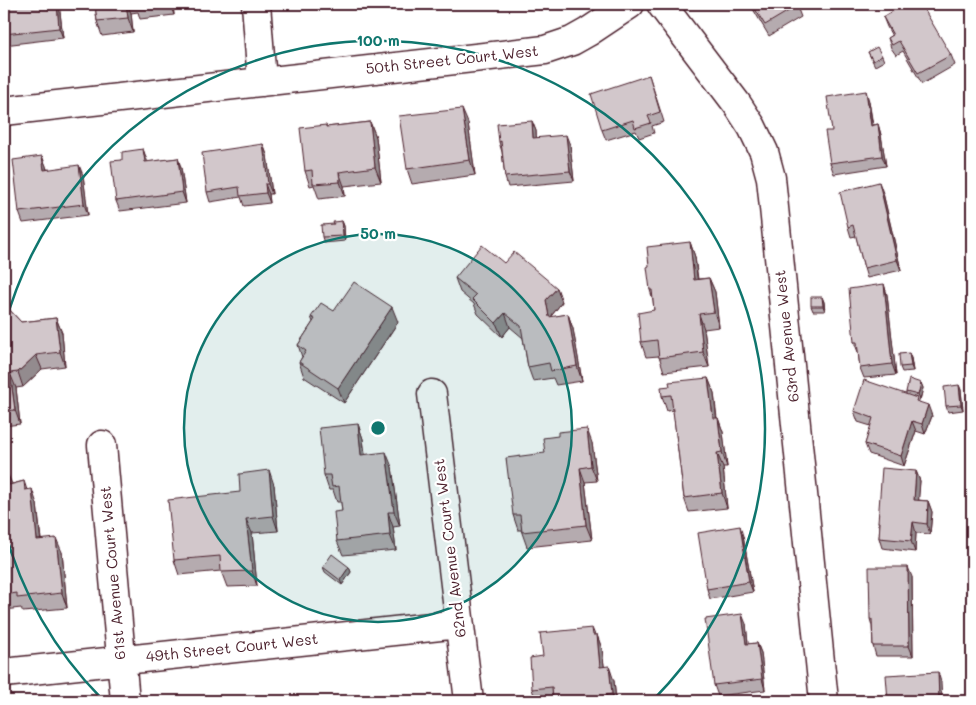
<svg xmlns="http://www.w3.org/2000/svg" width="976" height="705" viewBox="0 0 976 705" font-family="Mali,sans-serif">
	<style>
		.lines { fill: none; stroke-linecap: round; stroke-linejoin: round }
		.minor-casing { stroke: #4a1f2b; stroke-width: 31 }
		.minor { stroke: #fff; stroke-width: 28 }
		.wall { fill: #b5abaf; stroke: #4a1f2b }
		.shaded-wall { fill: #938b8e; stroke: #4a1f2b }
		.building { fill: #d2c7cb; stroke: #4a1f2b }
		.ring { fill: none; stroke: #0f766e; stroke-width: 2.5 }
		.labels { text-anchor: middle; stroke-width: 4.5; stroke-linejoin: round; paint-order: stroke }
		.street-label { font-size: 15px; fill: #4a1f2b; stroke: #fff }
		.centre { fill: #0f766e; stroke: #fff; stroke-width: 2.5 }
		.ring-label { font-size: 15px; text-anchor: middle; font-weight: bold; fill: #0f766e; stroke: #fff; stroke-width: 4.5; stroke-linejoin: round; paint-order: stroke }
	</style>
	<rect width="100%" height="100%" fill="#fff"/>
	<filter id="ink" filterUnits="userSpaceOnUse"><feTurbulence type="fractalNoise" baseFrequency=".02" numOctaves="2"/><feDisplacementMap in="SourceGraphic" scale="10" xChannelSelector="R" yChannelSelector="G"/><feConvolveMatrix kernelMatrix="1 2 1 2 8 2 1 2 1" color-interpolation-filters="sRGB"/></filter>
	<g filter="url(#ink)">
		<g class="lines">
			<defs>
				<path id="minor" d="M256,4L262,82
					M661,4L737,104L752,127L764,152L771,178L824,701
					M4,111L545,50L572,41L588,32L630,4
					M432,394L469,701
					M102,445L125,701
					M4,673L459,624"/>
			</defs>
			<use href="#minor" class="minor-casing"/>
			<use href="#minor" class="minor"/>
		</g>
		<path class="wall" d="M4,4H59L63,38L4,45Z
			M95,4H173L174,15L140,19L138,12L131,13L133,32L102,36L97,21Z
			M750,4H796L801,17L769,36Z
			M883,17L951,55L955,65L922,84L903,51L896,55L891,48L888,38L892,36L887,27Z
			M868,52L882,56L884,61L875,66Z
			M649,75L664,122L652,126L654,133L639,138L636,131L606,140L602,130Z
			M869,101L873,125L878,124L881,135L886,166L834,174L830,163L832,131Z
			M532,121L536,131V138L570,145L574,181L508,187L505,177L502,152L499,142Z
			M370,122L376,137L381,182L344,186L345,196L319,199L314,185L310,186L305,171L326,125V127Z
			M468,123L475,175L412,184L407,169Z
			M263,144L267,155L272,194H269L270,203L244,206L241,197L210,202L207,192Z
			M143,149L147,162L178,158L181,168L186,203L120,211L116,201L122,160Z
			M42,156L47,169L83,175L88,215L23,223L19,212Z
			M883,193L901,270L867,278L864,268L856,236L851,237L848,227Z
			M342,221L344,226L345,241L324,243L322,237L334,224Z
			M690,242L695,257L698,279L709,278L715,292L719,327L704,329L709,367L664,372L659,356L646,357L641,342L654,310L653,300L650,290L649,266Z
			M504,263L557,288L562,302L552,315V317L568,314L573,329L582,381L556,385L553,378L533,381L528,367L523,338L510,327L502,337L478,314L474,304L460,292L455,278Z
			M884,284L887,295L896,375L864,378L860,368L858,352L854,342Z
			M822,297L824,302L825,311H813L811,306Z
			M4,304L21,322L56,318L62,333L65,366L42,369L23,387L16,388L20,424L4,426Z
			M334,311L398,322L344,403L304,377L299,362L302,357L298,345L313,322L311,317Z
			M911,358L913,371L902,372L900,367Z
			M708,378L714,393L717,418H718L723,432L727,467H723L727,508L689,512L684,498L673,410L667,411L662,396L670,386Z
			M921,383L923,388L920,400H918L919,402L932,416L925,434L916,431L904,466L869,454L865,444L871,426L858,422L854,411L906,394V392Z
			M959,385L961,390L963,410L948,412L946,406Z
			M358,424L363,439L365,454L392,467L400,526L393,527L396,550L343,555L337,541L342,511L341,502H337L333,490H329L324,475Z
			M592,443L597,481L585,482L592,540L527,547L521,530H518L513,515L545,453Z
			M916,471L920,481L918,500L928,501L932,512L930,534L916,533L915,552L882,548L879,538L880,527L878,522Z
			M4,475H8L12,484L24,481L27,490L37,504L41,539L62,552L67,608L23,612L21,608L4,610Z
			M274,485L278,531L252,533L257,586L227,587L221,571L179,575L174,560L240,492Z
			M743,536L753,592L710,599L707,589Z
			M323,567H349L351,572L342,585L325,572Z
			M912,577L913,656H876L873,646L872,626L870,619Z
			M746,624L748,644L757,643L761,653L765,690L718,696L714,685Z
			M592,628L595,635H597L602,649L604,666L614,681L616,701H536L532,689L543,656Z"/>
		<path class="shaded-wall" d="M57,4H59L63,38L59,28Z
			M126,4H127L131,13L133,32L128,18Z
			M170,4H173L174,15Z
			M866,91L869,101L874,136L871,126Z
			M462,109L468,123L475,175L470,160Z
			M532,121L536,131L537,148L533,138Z
			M370,122L376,137L381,182L375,167Z
			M878,124L881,135L886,166L882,156Z
			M566,135L570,145L574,181L570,171Z
			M263,144L267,155L272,194L268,184Z
			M143,149L147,160L149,172L145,162Z
			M42,156L46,166L48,180L44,170Z
			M178,158L181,168L186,203L182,192Z
			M79,165L83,175L88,215L84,204Z
			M339,172L344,186L345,196L340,182Z
			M879,182L883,193L901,270L897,260Z
			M265,184L269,194L270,203L266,193Z
			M342,221L344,226L345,241L343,236Z
			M690,242L695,257L699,295L694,280Z
			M709,278L715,292L719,327L714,312Z
			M884,284L887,295L896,375L892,364Z
			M557,288L562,302L552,315L555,332L549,317L546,300Z
			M822,297L824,302L825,311L823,306Z
			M392,307L398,322L344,403L338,388Z
			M505,313L510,327L502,337L496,323Z
			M568,314L573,329L582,381L577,366Z
			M699,314L704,329L709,367L703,352Z
			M56,318L62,333L65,366L60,352Z
			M909,353L911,358L913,371L911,366Z
			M36,355L42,369L23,387L18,372Z
			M10,373L16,388L20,424L15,410Z
			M708,378L714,393L718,433L713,418Z
			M921,383L923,388L920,400L918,395Z
			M959,385L961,390L963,410L961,405Z
			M928,405L932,416L925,434L922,424Z
			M718,418L723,432L727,467L722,452Z
			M912,421L916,431L904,466L901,456Z
			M358,424L363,439L366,469L361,455Z
			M587,429L592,443L597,481L591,466Z
			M386,452L392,467L400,526L394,512Z
			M717,453L723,467L727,508L722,493Z
			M580,468L585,482L592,540L586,525Z
			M269,470L274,485L278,531L273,516Z
			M916,471L920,481L918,510L914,500Z
			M32,489L37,504L42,554L37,540Z
			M928,501L932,512L930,534L927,524Z
			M388,512L393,527L396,550L390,535Z
			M246,519L252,533L257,586L252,571Z
			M913,522L916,533L915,552L911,541Z
			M740,526L743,536L753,592L749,582Z
			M56,538L62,552L67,608L62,593Z
			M349,567L351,572L342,585L340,580Z
			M908,567L912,577L913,656L909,646Z
			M742,614L746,624L749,654L746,644Z
			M597,635L602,649L606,681L600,667Z
			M757,643L761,653L765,690L762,679Z
			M609,666L614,681L616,701H614L612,694Z
			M938,672L941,682L942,701H939Z"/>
		<path class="building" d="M4,4H57L59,28L4,34Z
			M95,4H126L128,18L97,21Z
			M752,4H796L797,6L765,25Z
			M905,4H921L951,55L918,73L899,41L892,45L888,38L893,35L883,17Z
			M877,47L882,56L873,61L868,52Z
			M649,75L660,112L648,116L651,123L635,128L633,120L602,130L591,94Z
			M866,91L871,126L878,124L882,156L830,163L825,131H832L827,97Z
			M462,109L470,160L407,169L399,116Z
			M532,121L533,138L566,135L570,171L505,177L501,141L499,142L497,124Z
			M370,122L375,167L339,172L340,182L313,184L312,170L305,171L300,128L326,125V127Z
			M263,144L268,184H265L266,193L240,196L239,187L207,192L202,153Z
			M143,149L145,162L178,158L182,192L116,201L111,161L122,160V152Z
			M42,156L44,170L79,165L84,204L19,212L13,160Z
			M879,182L897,260L864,268L853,225L848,227L840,192Z
			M342,221L343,236L322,237L321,225L334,224L333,222Z
			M690,242L694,280L709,278L714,312L699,314L703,352L659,358L657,340L641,342L638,313L654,310L652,290H650L647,267L649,266L647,247Z
			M482,245L504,263L514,252L557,288L546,300L549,317L568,314L577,366L551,371L549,363L528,367L521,326L505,313L496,323L472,299L476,295L455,278Z
			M354,282L392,307L338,388L299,362L306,351L298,345L315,319L311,317L321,303L334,311Z
			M884,284L892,364L860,368L857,342H854L849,289Z
			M811,297H822L823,306H811Z
			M4,304L21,322L56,318L60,352L36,355L18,372L10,373L15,410L4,411Z
			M909,353L911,366L900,367L899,354Z
			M708,378L713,418H718L722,452L717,453L722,493L684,498L671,395L662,396L661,387L670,386L669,382Z
			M909,379L921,383L918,395L906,392Z
			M864,380L917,398L916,401L928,405L922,424L912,421L901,456L865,444L873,418L854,411Z
			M959,385L961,405L946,406L944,387Z
			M358,424L361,455L386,452L394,512H388L390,535L337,541L334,512L342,511L339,486L332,487L330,475H324L319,428Z
			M587,429L591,466L580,468L586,525L522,532L520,515H513L506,458L545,453L543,438L558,436V432Z
			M882,468L916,471L914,500L928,501L927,524L913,522L911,541L879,538L880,522H878Z
			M269,470L273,516L246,519L252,571L221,572L220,556L174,560L168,500L240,492L239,474Z
			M4,475H8L9,485L24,481L25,490L32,489L37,540L56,538L62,593L17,598V593L4,595Z
			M740,526L749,582L707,589L698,533Z
			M332,554L349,567L340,580L323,567Z
			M869,567H908L909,646H873L872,619H870Z
			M742,614L746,644L757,643L762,679L714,685L705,619Z
			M592,628L593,635H597L600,667L609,666L612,694L606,695L607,701H553L552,687L532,689L530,658L543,656L540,633Z
			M938,672L939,701H888L886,675Z
			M752,699V701H733Z"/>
	</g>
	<circle cx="378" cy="428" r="194" fill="#0f766e" fill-opacity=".12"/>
	<g class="ring">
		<circle cx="378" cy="428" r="194"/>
		<path d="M102 699A387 387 0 0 1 4 528M4 328A387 387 0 1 1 654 699"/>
	</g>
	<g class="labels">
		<g class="street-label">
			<text transform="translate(452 60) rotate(-6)" y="5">50th Street Court West</text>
			<text transform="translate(787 336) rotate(-96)" y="5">63rd Avenue West</text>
			<text transform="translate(450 548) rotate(-97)" y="5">62nd Avenue Court West</text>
			<text transform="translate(113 573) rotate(-95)" y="5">61st Avenue Court West</text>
			<text transform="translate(232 648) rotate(-6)" y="5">49th Street Court West</text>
		</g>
	</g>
	<circle cx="378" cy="428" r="8" class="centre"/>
	<g class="ring-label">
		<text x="378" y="46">100 m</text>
		<text x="378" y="239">50 m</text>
	</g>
	<rect width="976" height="705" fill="none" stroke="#fff" stroke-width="20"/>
	<rect x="10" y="10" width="956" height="685" fill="none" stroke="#4a1f2b" stroke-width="2" filter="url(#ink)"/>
</svg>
